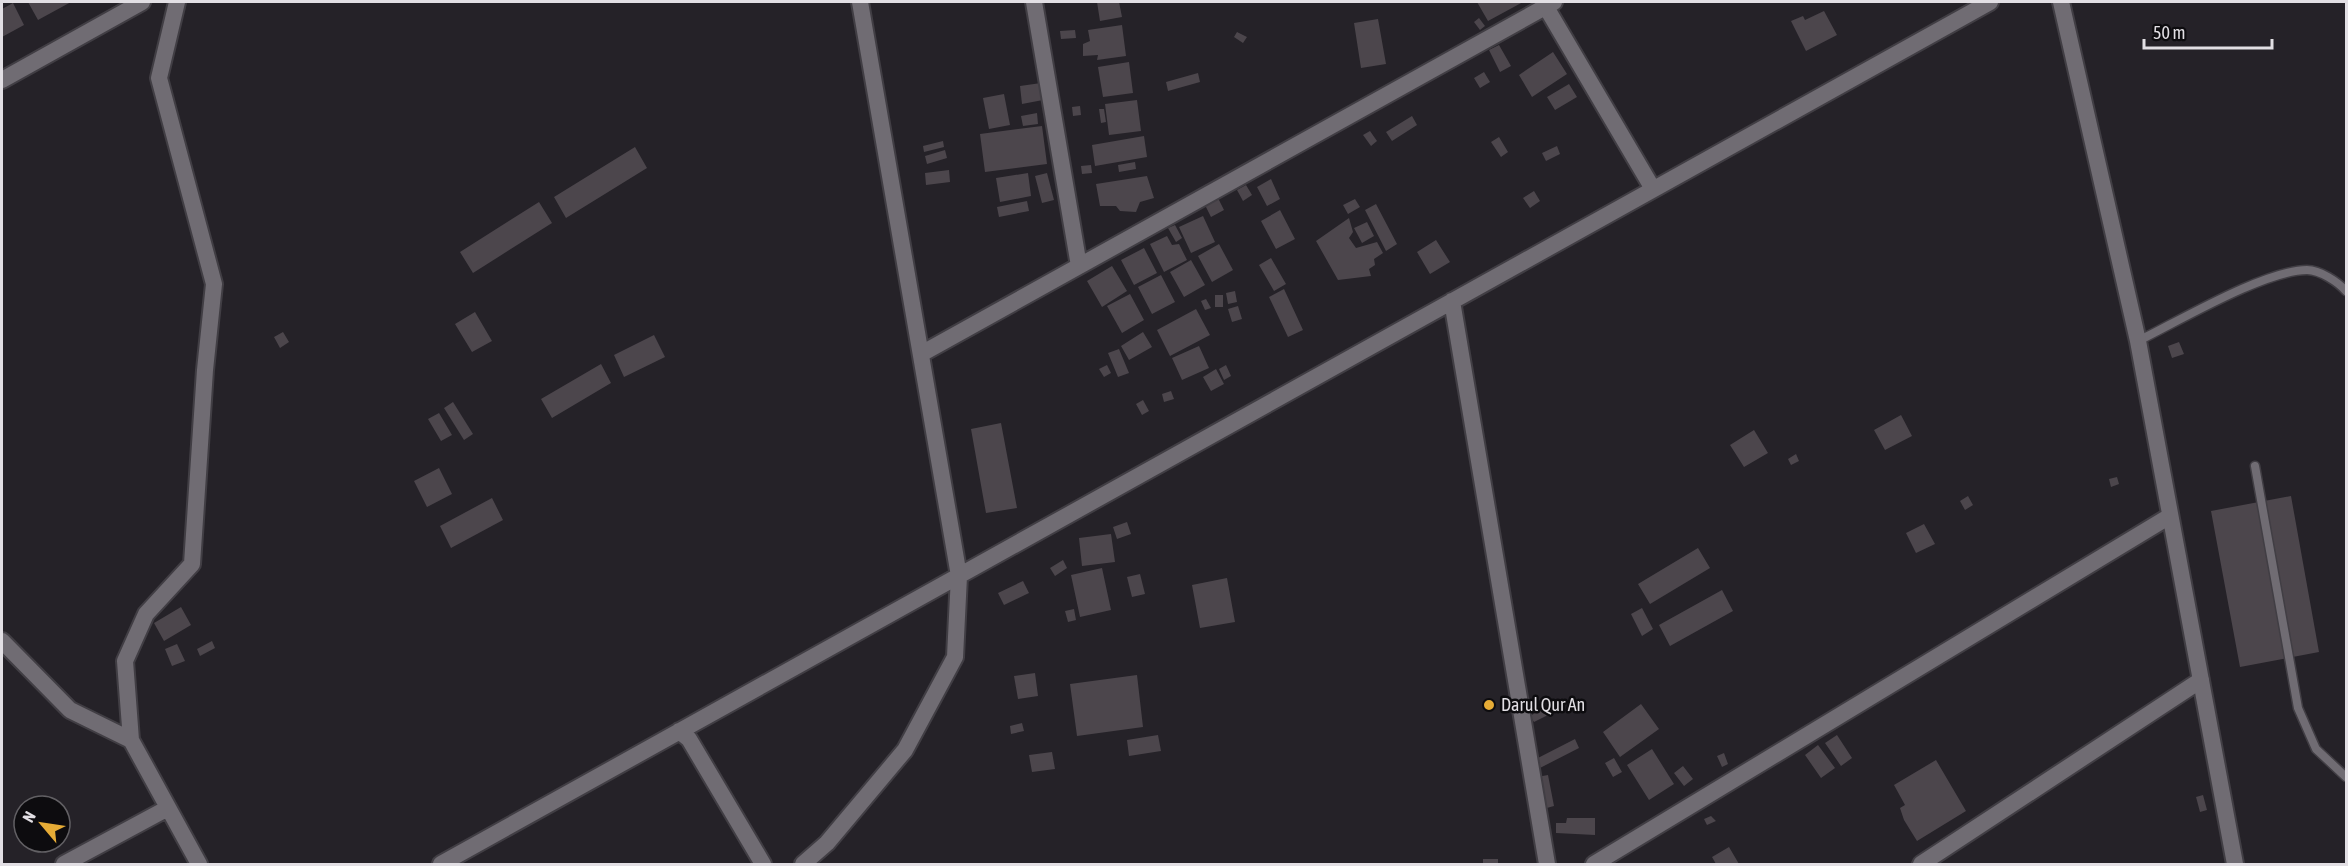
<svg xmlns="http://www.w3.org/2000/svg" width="2348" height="866" viewBox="0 0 2348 866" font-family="'Asap Condensed',sans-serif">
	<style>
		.building { fill: #4c464c }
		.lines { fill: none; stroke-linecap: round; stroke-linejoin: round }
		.lane-casing { stroke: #413e44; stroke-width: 11 }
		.street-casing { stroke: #413e44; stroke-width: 20 }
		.lane { stroke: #706c73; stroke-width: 8 }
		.street { stroke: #706c73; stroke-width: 16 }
		.poi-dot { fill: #e6ac36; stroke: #0d0c0f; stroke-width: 2 }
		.labels { text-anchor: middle; stroke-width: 5; stroke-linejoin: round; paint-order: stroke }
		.poi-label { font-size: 18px; fill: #e2dfe4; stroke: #0d0c0f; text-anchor: start }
	</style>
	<rect width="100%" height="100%" fill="#252228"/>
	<path class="building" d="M28,2H71L38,20Z
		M1097,2H1119L1122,17L1100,21Z
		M1477,2H1523L1488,21Z
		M13,3L24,25L2,37V9Z
		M1824,11L1837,35L1806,51L1791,21L1803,16L1805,20Z
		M1479,18L1485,26L1480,30L1474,22Z
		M1378,19L1386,64L1361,68L1354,23Z
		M1122,25L1126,56L1097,60L1098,55L1083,56V44L1090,41L1088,30Z
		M1075,30L1076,38L1061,39L1060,31Z
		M1237,32L1247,37L1243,43L1234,37Z
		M1499,45L1511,66L1500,72L1489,50Z
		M1553,52L1567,74L1532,97L1519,75Z
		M1129,62L1133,93L1103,97L1098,67Z
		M1484,72L1490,82L1480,88L1474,78Z
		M1198,73L1200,82L1168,91L1166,82Z
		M1041,83L1043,100L1022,104L1020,86Z
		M1569,84L1577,97L1555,110L1547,97Z
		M1004,94L1010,125L989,129L983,98Z
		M1137,100L1141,131L1109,135L1105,104Z
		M1080,106L1081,115L1073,116L1072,107Z
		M1099,109H1104L1106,122L1101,123Z
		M1037,113L1038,124L1023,126L1021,116Z
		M1412,116L1417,125L1392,141L1386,132Z
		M1042,126L1047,164L985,172L980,134Z
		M1370,131L1377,141L1371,146L1363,135Z
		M1144,136L1147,157L1095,166L1092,145Z
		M1499,137L1508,152L1501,157L1491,142Z
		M943,141L944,147L924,152L923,146Z
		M1557,146L1560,154L1546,161L1542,153Z
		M635,147L647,168L566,218L554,197Z
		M945,150L947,158L927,164L925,156Z
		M1135,162L1136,169L1119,172L1118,165Z
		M1091,165L1092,173L1082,174L1081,166Z
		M949,170L950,182L926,185L925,173Z
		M1028,173L1031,196L1000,202L996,178Z
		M1047,173L1054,200L1042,203L1035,176Z
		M1147,176L1154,198L1140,202L1136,212L1120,211L1116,206H1100L1096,184Z
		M1271,179L1280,199L1267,206L1257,187Z
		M1246,185L1252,195L1243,201L1237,190Z
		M1534,191L1540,201L1530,208L1523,198Z
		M1218,198L1224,210L1211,217L1205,205Z
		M1355,199L1360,207L1348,214L1343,205Z
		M1027,201L1029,211L999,217L997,207Z
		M539,202L552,223L473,273L460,252Z
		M1376,204L1397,244L1386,251L1365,210Z
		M1280,210L1295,239L1276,249L1261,221Z
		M1203,216L1215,242L1191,253L1179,227Z
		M1349,218L1353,232L1349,238L1356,248L1377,242L1383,253L1374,259L1375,265L1369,269L1371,276L1338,280L1316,241Z
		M1367,222L1374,236L1362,243L1354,228Z
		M1175,225L1182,238L1176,242L1168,228Z
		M1167,236L1172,245L1179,244L1187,260L1164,272L1150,244Z
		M1436,240L1450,262L1430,274L1417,252Z
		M1219,244L1233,270L1212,282L1198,256Z
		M1144,248L1157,273L1134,285L1121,260Z
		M1271,258L1286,284L1274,291L1259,265Z
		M1191,260L1205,285L1184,297L1170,272Z
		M1112,266L1127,291L1102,307L1087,281Z
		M1161,275L1175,302L1152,314L1138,287Z
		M1284,289L1303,330L1288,337L1269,297Z
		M1235,291L1237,302L1228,304L1226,293Z
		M1130,294L1144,320L1122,333L1107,306Z
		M1215,295H1223V307H1215Z
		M1206,299L1211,308L1205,310L1201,301Z
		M1238,306L1242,319L1232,322L1228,309Z
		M1196,309L1210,335L1170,356L1157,330Z
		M475,312L492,341L472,352L455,324Z
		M283,332L289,342L280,348L274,337Z
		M1143,332L1152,347L1129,360L1121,346Z
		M654,335L665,357L624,377L614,355Z
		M2179,342L2184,354L2172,358L2168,346Z
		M1199,346L1209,368L1182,380L1172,358Z
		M1119,349L1129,373L1118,377L1108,353Z
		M601,364L611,383L552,418L541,399Z
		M1107,365L1111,373L1104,377L1099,369Z
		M1226,365L1231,376L1224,380L1219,369Z
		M1216,369L1224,384L1211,391L1203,377Z
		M1171,391L1174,399L1164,402L1162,394Z
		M1143,400L1149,411L1142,415L1136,404Z
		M453,402L473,434L464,440L444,408Z
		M439,413L452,435L441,441L428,419Z
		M1901,415L1912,436L1885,450L1874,430Z
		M1001,423L1017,508L986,513L971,429Z
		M1754,430L1768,453L1744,467L1730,445Z
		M1796,454L1799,461L1791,465L1788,459Z
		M439,468L452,494L427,507L414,481Z
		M2117,477L2119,484L2111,487L2109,479Z
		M1968,496L1973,505L1965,510L1960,501Z
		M2291,496L2319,652L2240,667L2211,511Z
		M492,498L503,520L451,548L440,526Z
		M1127,522L1131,534L1117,539L1113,527Z
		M1924,524L1935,544L1916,553L1906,533Z
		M1111,534L1115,562L1082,566L1079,538Z
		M1698,548L1710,568L1650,604L1638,584Z
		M1063,560L1067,568L1055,576L1050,568Z
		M1102,568L1111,610L1080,617L1071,575Z
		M1140,574L1145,594L1132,597L1127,577Z
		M1227,578L1235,622L1200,628L1192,585Z
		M1023,581L1029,593L1004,605L998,593Z
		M1722,590L1733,611L1670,646L1659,625Z
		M181,607L191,625L164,641L154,623Z
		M1642,608L1653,629L1642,636L1631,614Z
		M1074,609L1076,620L1068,622L1065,611Z
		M212,641L215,648L200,656L197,649Z
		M177,644L185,661L172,666L165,649Z
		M1035,673L1038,696L1018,699L1014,676Z
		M1137,675L1143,727L1077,736L1070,684Z
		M1641,704L1659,729L1620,757L1603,732Z
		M1544,708L1548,715L1534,722L1530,716Z
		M1022,723L1024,731L1011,734L1010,726Z
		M1158,735L1161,751L1129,756L1127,740Z
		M1837,735L1852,758L1841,766L1825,743Z
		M1575,739L1579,748L1538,769L1534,760Z
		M1818,745L1835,768L1821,778L1805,755Z
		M1652,749L1674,784L1649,800L1627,765Z
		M1052,752L1055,769L1032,772L1029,755Z
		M1724,753L1728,764L1722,767L1717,756Z
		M1614,758L1622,772L1613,777L1605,763Z
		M1936,760L1966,811L1917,841L1904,820L1900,808L1905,805L1894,785Z
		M1683,766L1693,779L1684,786L1674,773Z
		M1548,775L1554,806L1543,809L1537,777Z
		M2203,795L2207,810L2200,812L2196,797Z
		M1711,816L1716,821L1707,825L1704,819Z
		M1567,818H1595V835L1556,833V823H1566Z
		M1729,847L1739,864H1716L1712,857Z
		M1483,859H1498V864H1483Z"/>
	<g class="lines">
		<defs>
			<path id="lane" d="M2138,341C2179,321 2265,270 2307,270C2320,270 2338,282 2346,291
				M2255,466L2298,708L2316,749L2346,777"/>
			<path id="street" d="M177,2L159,78L214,284L205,370L192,564L146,614L125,661L131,740L199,864
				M1034,2L1079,266
				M1543,2L1653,189
				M2061,2L2138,341L2235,864
				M2,80L142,2
				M1452,301L1547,864
				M921,354L1554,2
				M2,641L70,710L131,740
				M679,731L689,739L763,864
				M64,864L168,808
				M441,864L1990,2
				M803,864L827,843L905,750L955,657L959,576L860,2
				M1594,864L2170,516
				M1921,864L2201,680"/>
		</defs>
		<use href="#lane" class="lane-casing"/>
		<use href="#street" class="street-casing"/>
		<use href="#lane" class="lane"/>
		<use href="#street" class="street"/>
	</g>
	<circle class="poi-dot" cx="1489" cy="705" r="6"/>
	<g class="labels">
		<g class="poi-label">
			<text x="1501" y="711">Darul Qur An</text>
		</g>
	</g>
	<rect width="2348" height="866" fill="none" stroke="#e2dfe4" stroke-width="6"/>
	<g transform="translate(42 824) rotate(299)"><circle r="28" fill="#0d0c0f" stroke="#626064" stroke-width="1.5"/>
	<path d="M0-4.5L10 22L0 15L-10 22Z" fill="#e6ac36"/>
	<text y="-9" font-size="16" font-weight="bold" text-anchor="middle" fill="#e2dfe4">N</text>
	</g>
	<path d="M2144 39v9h128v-9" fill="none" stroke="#e2dfe4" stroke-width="3"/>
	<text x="2153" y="39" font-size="18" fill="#e2dfe4" stroke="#0d0c0f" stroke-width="4.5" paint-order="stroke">50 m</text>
</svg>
